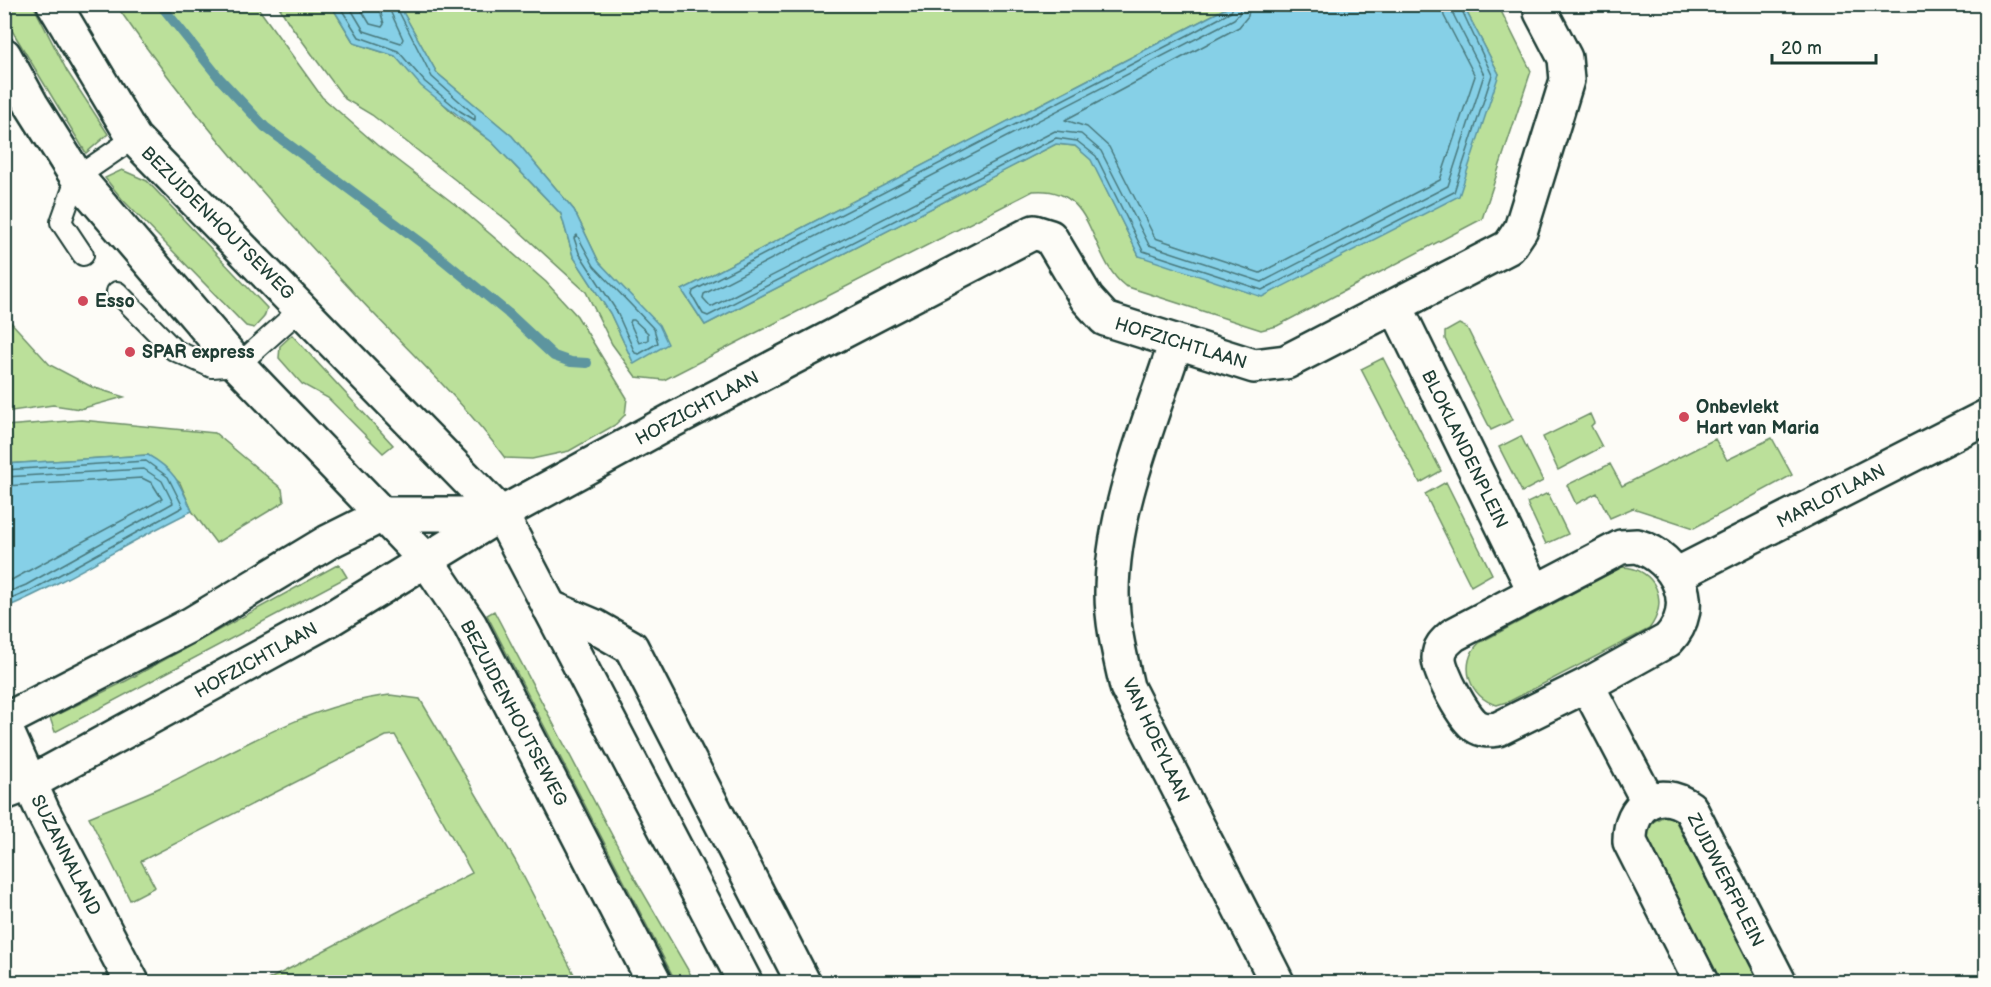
<svg xmlns="http://www.w3.org/2000/svg" width="1991" height="987" viewBox="0 0 1991 987" font-family="'Balsamiq Sans',sans-serif">
	<style>
		.green { fill: #bbe09a; stroke: #6d8e67; stroke-width: 1.5 }
		.water { fill: #86d0e7; stroke: #5d959f; stroke-width: 1.5 }
		.lines { fill: none; stroke-linecap: round; stroke-linejoin: round }
		.shore { stroke: #48787c; stroke-width: 1.5 }
		.stream { stroke: #5d959f; stroke-width: 10 }
		.lane-casing { stroke: #1f3d34; stroke-width: 24 }
		.street-casing { stroke: #1f3d34; stroke-width: 38 }
		.secondary-casing { stroke: #1f3d34; stroke-width: 38 }
		.lane { stroke: #fdfcf7; stroke-width: 20 }
		.street { stroke: #fdfcf7; stroke-width: 33 }
		.secondary { stroke: #fdfcf7; stroke-width: 33 }
		.poi-dot { fill: #d1495b; stroke: #fdfcf7; stroke-width: 2 }
		.labels { text-anchor: middle; stroke-width: 4.5; stroke-linejoin: round; paint-order: stroke }
		.street-label { font-size: 18px; fill: #1f3d34; stroke: #fdfcf7 }
		.poi-label { font-size: 18px; font-weight: bold; fill: #1f3d34; stroke: #fdfcf7; text-anchor: start }
	</style>
	<rect width="100%" height="100%" fill="#fdfcf7"/>
	<filter id="ink" filterUnits="userSpaceOnUse"><feTurbulence type="fractalNoise" baseFrequency=".0167" numOctaves="2"/><feDisplacementMap in="SourceGraphic" scale="12" xChannelSelector="R" yChannelSelector="G"/><feConvolveMatrix kernelMatrix="1 2 1 2 8 2 1 2 1" color-interpolation-filters="sRGB"/></filter>
	<g filter="url(#ink)">
		<path class="green" d="M5,4L33,5L67,71L108,134L86,153L5,19Z
			M119,5H256L322,97L377,145L461,209L546,282L577,316L627,398L625,415L615,425L569,451L532,459L505,458C460,397 405,348 354,293C271,204 191,113 121,12Z
			M278,5H331L354,43L395,56L456,116L492,142L561,214L573,256L610,313L634,364L626,292L599,262L574,210L512,136L437,73L399,5H1232L682,290L705,325L1056,144L1075,146L1091,159L1139,256L1499,74L1463,5H1498L1531,71L1482,219L1277,326L1261,330L1125,286C1087,256 1097,185 1033,191L664,380L636,377L612,344L586,292L508,221L372,115L345,99L289,23Z
			M122,170L147,181L267,308L264,317L254,328L246,326L122,199L105,178Z
			M5,306L8,319L50,365L92,387L124,397L80,409L53,405L5,412Z
			M1459,324L1467,328L1513,420L1491,430L1445,339V332Z
			M292,335L393,445L383,453L328,398L302,384L279,358L280,346Z
			M1383,358L1441,471L1420,483L1361,369Z
			M1590,414L1594,423L1591,426L1602,447L1558,470L1543,437Z
			M81,420L215,433L282,489L284,502L216,543L192,511L180,483L148,455L5,464V426Z
			M1521,436L1543,481L1522,492L1499,447Z
			M1772,438L1792,475L1694,528L1633,508L1610,518L1597,493L1576,504L1567,485L1610,464L1622,486L1715,439L1727,460Z
			M1446,482L1492,574L1471,586L1425,494Z
			M1548,493L1568,534L1546,544L1527,503Z
			M339,564L347,577L55,732L50,718L126,681Z
			M1622,567C1656,568 1670,602 1649,629L1510,701L1497,705C1469,698 1458,663 1479,643Z
			M494,611L634,877L695,982H676L487,615Z
			M390,695L420,699L515,860L578,982H264L472,873L395,735L386,736L141,861L155,887L130,900L89,817C113,807 137,798 161,787C236,751 306,705 390,695Z
			M1666,815L1675,820L1760,982H1719L1646,839L1647,825Z"/>
		<path class="water" d="M331,5H399L437,73L512,136L574,210L599,262L659,325L668,344L634,364L610,313L573,256L561,214L492,142L421,86L395,56L354,43Z
			M1232,5H1463L1499,74L1459,196L1262,297L1139,256L1091,160L1075,146L1056,144L705,325L682,290Z
			M148,455C175,470 180,484 192,511C129,541 69,581 5,608V464Z"/>
		<g class="lines">
			<path class="shore" d="M338,4L359,37L398,51L425,82L460,111L475,120V115L432,77L395,4
				M348,4L364,31L401,43L403,39L387,4
				M358,4L370,24L382,27L384,24L378,4
				M1234,4L1231,12L1192,33L693,291L692,295L703,314L708,316L1056,138L1077,141L1096,156L1143,251L1262,290L1454,192L1492,75L1459,4
				M1241,4L1239,14L1234,19L704,294L703,298L711,307L1055,131L1081,134L1101,151L1149,245L1262,282L1448,186L1484,75L1452,12L1451,4
				M1250,4L1248,16L1239,27L1065,120L1087,127L1109,147L1155,238L1260,273L1440,180L1475,76L1444,16L1442,4
				M577,235L594,266L654,329L658,343L639,354L635,353L616,310L579,253L574,238Z
				M631,320H634L648,333V340L639,343L630,323Z
				M4,470L146,461L168,477L183,507L30,591L4,602
				M4,477L144,469L162,481L173,503L26,585L4,594
				M4,486L142,478L152,483L162,499L4,584"/>
			<path class="stream" d="M160,4L220,79L265,127L426,246L508,313L554,356L571,362L587,363"/>
			<defs>
				<path id="lane" d="M83,255L61,222L77,177L134,138
					M117,292L174,350L212,367L238,365L302,308"/>
				<path id="street" d="M1396,307L1534,590
					M1176,342C1151,420 1112,510 1112,593C1112,625 1120,656 1127,687L1277,982
					M501,514L671,421L1034,232L1050,237L1087,299L1105,319L1254,366L1286,362L1509,247L1521,229L1567,80L1565,58L1541,12L1540,4
					M1637,546C1678,558 1700,606 1668,640L1587,685L1498,729C1490,730 1483,731 1476,726C1464,719 1439,672 1439,658C1439,647 1445,642 1453,635L1621,547Z
					M1676,575L1986,417
					M549,607L596,627L631,647L803,982
					M1587,685L1648,801
					M4,725L43,812L132,982
					M1701,982L1630,842C1629,805 1658,785 1690,808L1779,982"/>
				<path id="secondary" d="M54,4L134,138L501,514L745,982
					M4,55L31,104L77,177L238,365L427,561L470,625L654,982
					M4,721L190,625L328,542L384,514H501
					M4,793L30,783L330,619L501,514"/>
			</defs>
			<use href="#lane" class="lane-casing"/>
			<use href="#street" class="street-casing"/>
			<use href="#secondary" class="secondary-casing"/>
			<use href="#lane" class="lane"/>
			<use href="#street" class="street"/>
			<use href="#secondary" class="secondary"/>
		</g>
	</g>
	<g class="poi-dot">
		<circle cx="83" cy="301" r="6"/>
		<circle cx="130" cy="352" r="6"/>
		<circle cx="1684" cy="417" r="6"/>
	</g>
	<g class="labels">
		<g class="street-label">
			<text transform="translate(218 223) rotate(45)" y="6">BEZUIDENHOUTSEWEG</text>
			<text transform="translate(1181 343) rotate(17)" y="6">HOFZICHTLAAN</text>
			<text transform="translate(697 408) rotate(-28)" y="6">HOFZICHTLAAN</text>
			<text transform="translate(1465 449) rotate(64)" y="6">BLOKLANDENPLEIN</text>
			<text transform="translate(1831 496) rotate(-27)" y="6">MARLOTLAAN</text>
			<text transform="translate(256 660) rotate(-29)" y="6">HOFZICHTLAAN</text>
			<text transform="translate(514 713) rotate(62)" y="6">BEZUIDENHOUTSEWEG</text>
			<text transform="translate(1156 740) rotate(65)" y="6">VAN HOEYLAAN</text>
			<text transform="translate(66 855) rotate(63)" y="6">SUZANNALAND</text>
			<text transform="translate(1726 880) rotate(63)" y="6">ZUIDWERFPLEIN</text>
		</g>
		<g class="poi-label">
			<text x="95" y="307">Esso</text>
			<text x="142" y="358">SPAR express</text>
			<text x="1696" y="413">Onbevlekt<tspan x="1696" dy="21">Hart van Maria</tspan></text>
		</g>
	</g>
	<rect width="1991" height="987" fill="none" stroke="#fdfcf7" stroke-width="24"/>
	<rect x="12" y="12" width="1967" height="963" fill="none" stroke="#1f3d34" stroke-width="2" filter="url(#ink)"/>
	<path d="M1772 54v9h104v-9" fill="none" stroke="#1f3d34" stroke-width="3"/>
	<text x="1781" y="54" font-size="18" fill="#1f3d34" stroke="#fdfcf7" stroke-width="4.5" paint-order="stroke">20 m</text>
</svg>
